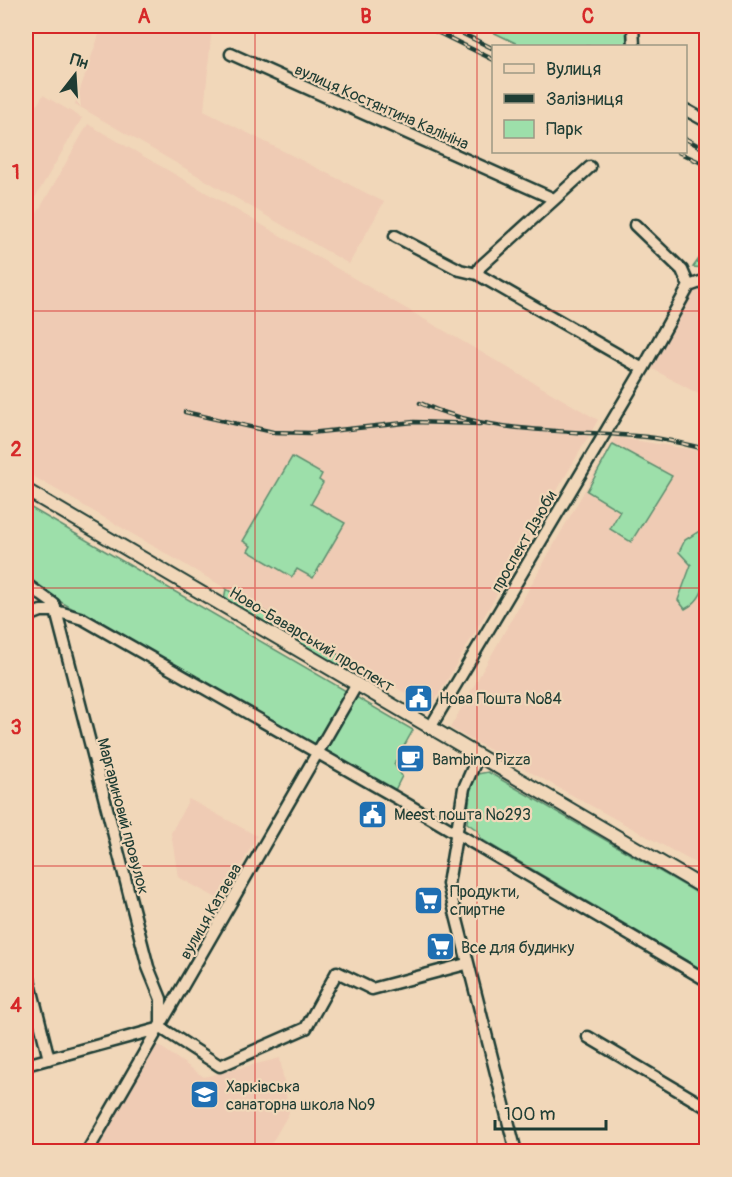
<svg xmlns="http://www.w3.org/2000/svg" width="732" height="1177" viewBox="0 0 732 1177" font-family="Pangolin,sans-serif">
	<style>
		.built { fill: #efcbb4 }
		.green { fill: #9ddfaa; stroke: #5e8e6f; stroke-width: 1.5 }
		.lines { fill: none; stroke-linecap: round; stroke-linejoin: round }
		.minor-casing { stroke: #1f3d34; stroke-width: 15 }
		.major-casing { stroke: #1f3d34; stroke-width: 16 }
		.minor { stroke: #f1d7b9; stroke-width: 10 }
		.major { stroke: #f1d7b9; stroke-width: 12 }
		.rail-casing { stroke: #1f3d34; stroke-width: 4.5 }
		.rail { stroke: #f1d7b9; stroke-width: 2; stroke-dasharray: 7; stroke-linecap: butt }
		.grid { fill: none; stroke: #d62828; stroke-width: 1.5; stroke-opacity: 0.55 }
		.labels { text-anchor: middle; stroke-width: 4.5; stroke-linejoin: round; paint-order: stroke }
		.street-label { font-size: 16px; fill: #1f3d34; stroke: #f1d7b9 }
		.poi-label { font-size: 16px; fill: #1f3d34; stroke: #f1d7b9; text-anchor: start }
		.neatline { fill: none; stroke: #d62828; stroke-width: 2 }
		.grid-label { font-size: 20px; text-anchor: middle; font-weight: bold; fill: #d62828 }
	</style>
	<rect width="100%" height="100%" fill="#f1d7b9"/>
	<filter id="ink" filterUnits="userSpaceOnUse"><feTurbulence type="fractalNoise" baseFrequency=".0167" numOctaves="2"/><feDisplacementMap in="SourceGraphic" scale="12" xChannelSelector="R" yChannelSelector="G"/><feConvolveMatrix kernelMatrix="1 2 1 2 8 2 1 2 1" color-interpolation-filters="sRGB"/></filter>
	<g filter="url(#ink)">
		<path class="built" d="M102,26H212L204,111L384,202L349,264L75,104Z
			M43,95L82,118L26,213V124Z
			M88,124L598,420L431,708L26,472V233Z
			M706,286V398L649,367L693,293Z
			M615,437L706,452V869L450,728Z
			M189,799L257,836L222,901L178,877L171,833Z
			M155,1043L204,1077L280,1058L289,1113L267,1151L90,1152Z"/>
		<path class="green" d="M480,26H626L627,46H522Z
			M706,249V268L693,267Z
			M613,444L672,476L631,542L610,529L620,511L587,491Z
			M292,457L322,474L319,480L323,483L311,504L345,523L313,578L297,569L292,577L248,551L251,546L243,541Z
			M26,505L413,730L394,764L402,776L394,792L26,582Z
			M704,528L706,529C706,556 714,595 685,609L678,600L691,565L679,552L685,540Z
			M226,589L356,665L346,670L224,599Z
			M488,772L706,898V972L481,839L478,831L467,823L472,775Z"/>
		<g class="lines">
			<defs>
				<path id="minor" d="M633,26L634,46
					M231,54L554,199
					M686,110L706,121
					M590,167L480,267L477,274L643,369L689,286L706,280
					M635,225L682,270L689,286
					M395,236L460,270L477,274
					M26,584L54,604L56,611L83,619L395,797L706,980
					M26,617L41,611H56L148,967L161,999V1024
					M430,728L643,369
					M478,756L464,788L448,884L516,1152
					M26,967L49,1059
					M588,1037L706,1107
					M26,1065L161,1028L220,1066L306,1028L337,972L372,989L466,964
					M87,1152L357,684"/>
				<path id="major" d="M26,490L706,889"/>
			</defs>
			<use href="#minor" class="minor-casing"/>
			<use href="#major" class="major-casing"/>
			<use href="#minor" class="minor"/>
			<use href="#major" class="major"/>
			<defs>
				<path id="rail" d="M425,26L494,60
					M447,26L494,49
					M686,139L706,150
					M678,152L706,165
					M420,403C492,436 570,429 647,437C667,439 687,445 706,449
					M185,412L273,432L310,433L414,422L480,424"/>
			</defs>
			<use href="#rail" class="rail-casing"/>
			<use href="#rail" class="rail"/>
		</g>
	</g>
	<path class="grid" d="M255,26V1152M477,26V1152M26,311H706M26,588H706M26,866H706"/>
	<defs>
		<symbol id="civic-square" viewBox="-11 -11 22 22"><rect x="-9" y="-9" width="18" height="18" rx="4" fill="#1f6fb2" stroke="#f1d7b9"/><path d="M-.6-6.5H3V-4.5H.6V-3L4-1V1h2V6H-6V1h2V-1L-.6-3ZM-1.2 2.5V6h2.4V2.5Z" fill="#fff"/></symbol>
		<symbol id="cafe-square" viewBox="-11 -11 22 22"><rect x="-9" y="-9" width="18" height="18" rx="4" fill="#1f6fb2" stroke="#f1d7b9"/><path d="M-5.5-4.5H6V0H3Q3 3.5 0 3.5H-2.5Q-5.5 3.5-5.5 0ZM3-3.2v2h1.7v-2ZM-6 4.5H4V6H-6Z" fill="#fff"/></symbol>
		<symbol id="supermarket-square" viewBox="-11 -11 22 22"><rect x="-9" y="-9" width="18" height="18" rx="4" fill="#1f6fb2" stroke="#f1d7b9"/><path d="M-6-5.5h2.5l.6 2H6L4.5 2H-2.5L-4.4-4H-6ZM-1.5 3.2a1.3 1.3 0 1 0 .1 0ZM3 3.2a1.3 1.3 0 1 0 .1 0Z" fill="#fff"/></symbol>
		<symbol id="school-square" viewBox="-11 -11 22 22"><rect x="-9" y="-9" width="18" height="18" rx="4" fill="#1f6fb2" stroke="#f1d7b9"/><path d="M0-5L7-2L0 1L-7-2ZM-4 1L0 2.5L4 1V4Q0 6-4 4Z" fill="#fff"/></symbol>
	</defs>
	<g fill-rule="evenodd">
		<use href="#civic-square" x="402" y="682" width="33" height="33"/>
		<use href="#cafe-square" x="394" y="742" width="33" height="33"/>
		<use href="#civic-square" x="356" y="798" width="33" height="33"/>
		<use href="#supermarket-square" x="412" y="884" width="33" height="33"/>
		<use href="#supermarket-square" x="424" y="930" width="33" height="33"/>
		<use href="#school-square" x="188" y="1078" width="33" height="33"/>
	</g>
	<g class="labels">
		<g class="street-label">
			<text transform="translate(382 106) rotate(24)" y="6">вулиця Костянтина Калініна</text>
			<text transform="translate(523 541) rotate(-60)" y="6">проспект Дзюби</text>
			<text transform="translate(312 639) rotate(31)" y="6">Ново-Баварський проспект</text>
			<text transform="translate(124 816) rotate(75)" y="6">Маргариновий провулок</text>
			<text transform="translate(210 911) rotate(-60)" y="6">вулиця Катаєва</text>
		</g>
		<g class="poi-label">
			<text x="439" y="704">Нова Пошта №84</text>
			<text x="432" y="765">Bambino Pizza</text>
			<text x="394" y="820">Meest пошта №293</text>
			<text x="450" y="897">Продукти,<tspan x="450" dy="18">спиртне</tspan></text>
			<text x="461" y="953">Все для будинку</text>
			<text x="226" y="1092">Харківська<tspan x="226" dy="18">санаторна школа №9</tspan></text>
		</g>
	</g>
	<rect width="732" height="1177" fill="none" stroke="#f1d7b9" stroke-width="66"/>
	<rect x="492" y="45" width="195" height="108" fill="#f1d7b9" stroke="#9d9984" stroke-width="1.5"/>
	<rect x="504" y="64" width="30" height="9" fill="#f1d7b9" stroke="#9d9984" stroke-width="1.5"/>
	<text x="546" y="75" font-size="18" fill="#1f3d34">Вулиця</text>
	<rect x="504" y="94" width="30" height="9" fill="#1f3d34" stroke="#9d9984" stroke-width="1.5"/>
	<text x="546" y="105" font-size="18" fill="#1f3d34">Залізниця</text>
	<rect x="504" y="120" width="30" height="18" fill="#9ddfaa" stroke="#9d9984" stroke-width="1.5"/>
	<text x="546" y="135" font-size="18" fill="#1f3d34">Парк</text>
	<g transform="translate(75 75) rotate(17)" stroke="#f1d7b9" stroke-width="4.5" paint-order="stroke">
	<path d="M0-4.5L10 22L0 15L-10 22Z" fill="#1f3d34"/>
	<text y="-9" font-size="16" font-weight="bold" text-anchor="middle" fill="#1f3d34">Пн</text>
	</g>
	<path d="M495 1120v9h111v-9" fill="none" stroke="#1f3d34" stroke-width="3"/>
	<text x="504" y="1120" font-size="18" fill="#1f3d34" stroke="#f1d7b9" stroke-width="4.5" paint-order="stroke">100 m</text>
	<rect x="33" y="33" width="666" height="1111" class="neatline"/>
	<g class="grid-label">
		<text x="144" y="23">A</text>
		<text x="366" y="23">B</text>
		<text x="588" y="23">C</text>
		<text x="16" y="179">1</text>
		<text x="16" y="456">2</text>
		<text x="16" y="734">3</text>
		<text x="16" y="1012">4</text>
	</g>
</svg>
